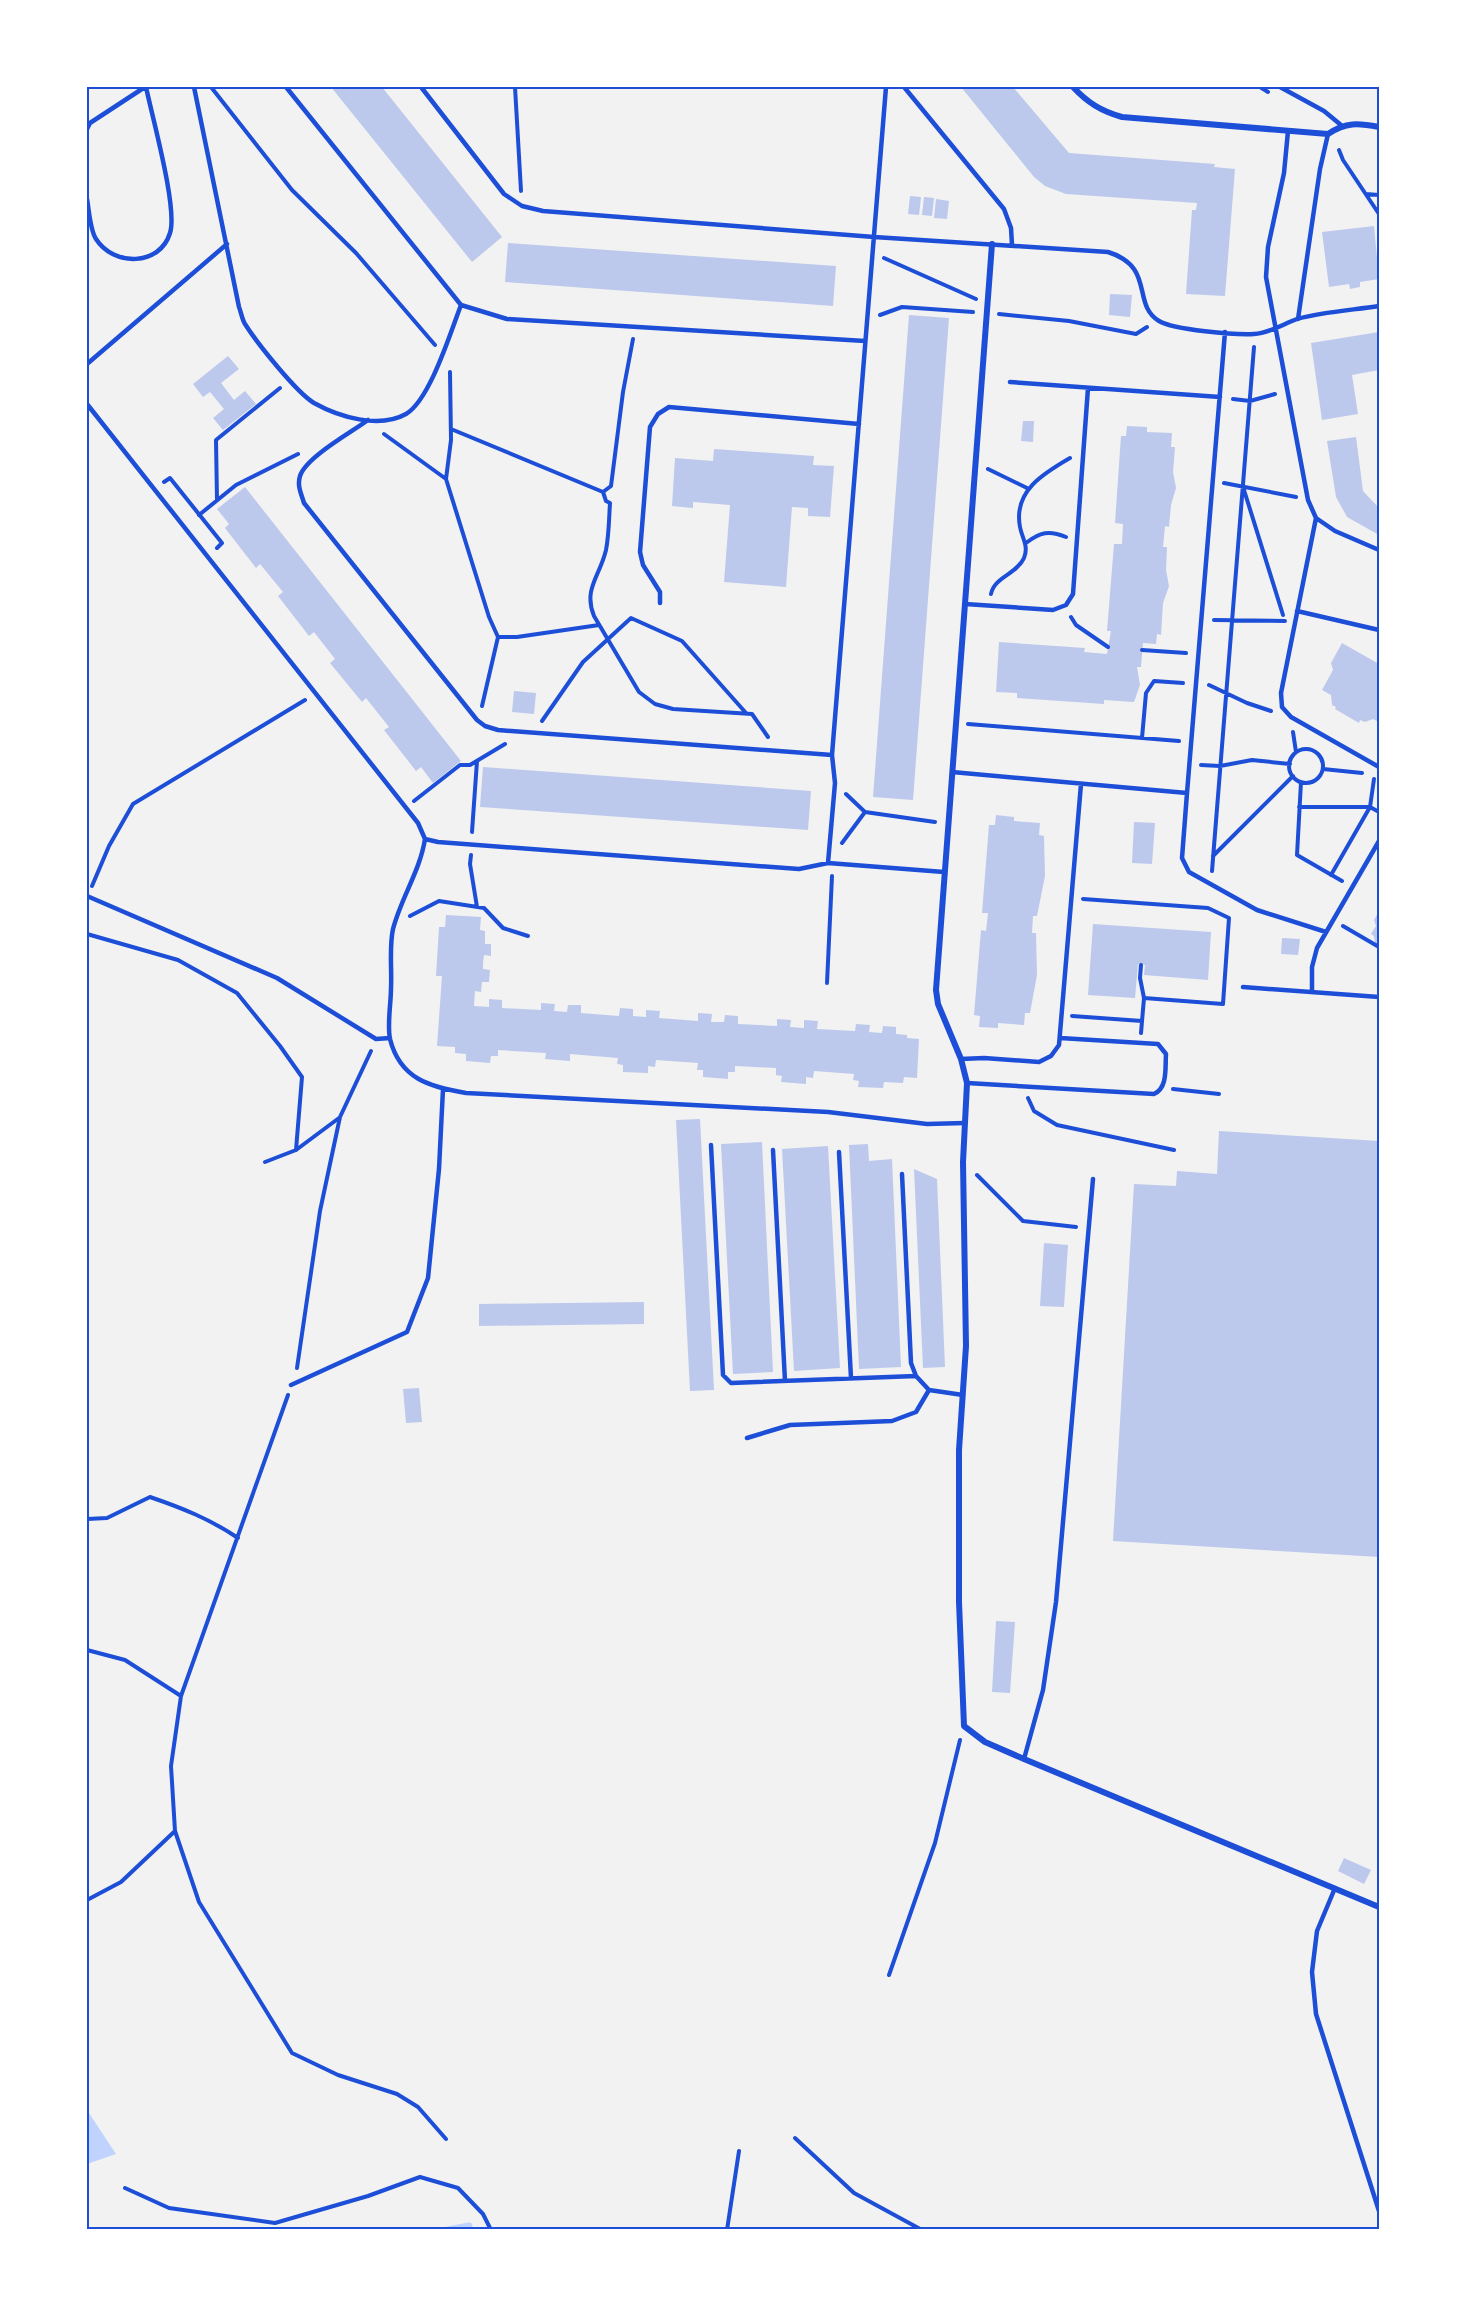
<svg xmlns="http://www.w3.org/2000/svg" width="1466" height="2317" viewBox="0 0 1466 2317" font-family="'Golos Text',sans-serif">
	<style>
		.water { fill: #bfd3fe }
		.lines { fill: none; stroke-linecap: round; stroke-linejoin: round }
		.stream { stroke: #bfd3fe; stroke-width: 7 }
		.building { fill: #bdc9ec }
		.path { stroke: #1d4ed8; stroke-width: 4 }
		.service { stroke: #1d4ed8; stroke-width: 4.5 }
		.minor { stroke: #1d4ed8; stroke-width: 6 }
		.neatline { fill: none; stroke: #1d4ed8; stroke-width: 2 }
	</style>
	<rect width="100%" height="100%" fill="#f2f2f2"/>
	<path class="water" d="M87,2110L116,2154L87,2164Z"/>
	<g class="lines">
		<path class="stream" d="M448,2230L469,2226"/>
	</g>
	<path class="building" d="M331,87H382L502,237L472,262Z
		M961,87H1013L1069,153L1215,164L1214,167L1235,169L1225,296L1186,294L1192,210H1196L1197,203L1066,194L1045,186L1034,177Z
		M910,196L921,197L919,215L908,214Z
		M924,197L934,198L932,216L922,215Z
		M936,199L949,201L947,219L934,218Z
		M1374,226L1379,279L1360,282V287L1350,289L1349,284L1329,287L1322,232Z
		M508,243L836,266L833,306L505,282Z
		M1110,294L1132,295L1130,317L1109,315Z
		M909,315L949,318L913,800L873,797Z
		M1379,332V370L1352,375L1358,414L1322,420L1311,343Z
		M228,356L239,369L221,383L234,400L245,391L256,404L223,430L213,418L224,409L210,392L203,397L193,384Z
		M1023,421H1034L1033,442L1021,441Z
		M1127,426L1147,427V432L1172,433L1171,447H1175L1173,472L1176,488L1171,505L1169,527L1165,526L1163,547H1167L1166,570L1169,586L1163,603L1161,635L1157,634L1156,644L1143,643L1141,667H1137L1140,685L1134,702L1104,700V704L1017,698V693L996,692L999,642L1085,648L1084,652L1107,654L1111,631H1107L1114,544H1122L1123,524L1115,523L1121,436H1126Z
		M1356,437L1363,491L1379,508V535L1347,517L1336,497L1327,441Z
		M714,449L814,456L813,465L834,466L830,517L808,516V508L792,507L786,587L724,582L730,505L693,502V508L672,506L675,458L713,461Z
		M245,487L461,761L433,783L421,767L416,771L384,730L389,727L366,698L362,702L330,663L335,659L314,632L309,636L278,596L283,592L260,564L256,568L225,528L229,524L217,509Z
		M1342,643L1379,664V722L1373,719L1365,722L1360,720L1359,723L1335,709L1336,707L1332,705L1331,695L1322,690L1333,670L1331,663Z
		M514,691L536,693L534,714L512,712Z
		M483,767L811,791L808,830L480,807Z
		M996,815L1014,817V821L1040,823L1039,835L1044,836L1045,876L1037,916H1033L1032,933H1036L1037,975L1030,1013H1025L1024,1025L998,1023V1028L979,1027L980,1016L974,1015L981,930L986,931L988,913H982L989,825H995Z
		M1134,822L1155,823L1152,864L1132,863Z
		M1379,911V945L1375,943L1374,936L1371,934L1376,926L1374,920Z
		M446,915L481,917L480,930L485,931V944H491V956L484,955L483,963V969L490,970L489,982H482L481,992L475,991L474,1006L489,1007V999L502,1000V1008L541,1010V1003L555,1004L554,1011L567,1012L568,1005H581V1013L619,1016L620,1008L633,1009V1016L646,1017V1010L660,1011L659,1018L698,1021V1013L712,1014L711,1022H724L725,1015L738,1016V1024L777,1026V1019L791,1020L790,1027L804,1028V1020L818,1021L817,1029L855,1031L856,1024L870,1025L869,1032L882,1033L883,1026L896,1027V1034L907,1035V1038L919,1039L917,1078L904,1077L903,1083L884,1082L883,1088L858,1087L859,1081L853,1080L854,1074L814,1071L813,1078L806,1077V1084L781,1082L782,1076L776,1075V1068L735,1066V1072H728V1079L703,1077V1070H697L698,1063L656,1060L655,1067L648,1066V1073L623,1072V1065L617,1064L618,1058L570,1054V1061L545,1059L546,1053L498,1050V1056H491L490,1063L466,1061V1054L455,1053V1047L437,1046L442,976H436L439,927H445Z
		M1093,924L1211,932L1208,980L1144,975L1145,965L1138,964L1135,998L1088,995Z
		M1282,938L1300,939L1298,955L1281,954Z
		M700,1119L714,1390L690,1391L676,1120Z
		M1219,1131L1379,1141V1557L1113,1541L1134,1184L1176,1186L1177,1171L1217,1174Z
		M762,1142L773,1372L733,1374L721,1144Z
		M868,1144L869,1161L892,1159L901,1367L859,1369L849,1145Z
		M828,1146L840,1368L794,1371L782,1149Z
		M914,1169L937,1179L945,1367L923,1368Z
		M1044,1243L1068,1245L1064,1307L1040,1306Z
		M644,1302V1324L479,1326V1304Z
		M419,1388L422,1422L406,1423L403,1389Z
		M996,1621L1015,1622L1010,1693L992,1692Z
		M1344,1858L1371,1870L1364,1884L1338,1871Z"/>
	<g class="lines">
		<path class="path" d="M211,87L292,190L356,253L435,345
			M515,87L521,191
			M1260,87L1268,92
			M1339,150L1343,160L1379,214
			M1366,194L1379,195
			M884,258L976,299
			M999,314L1069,321L1136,334L1147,327
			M880,315L902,307L973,312
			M633,339L623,392L611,486L603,492L606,501L610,503C609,518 609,535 606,550C600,576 583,589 594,616L639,692L655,704L673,709L752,714L768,737
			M1233,399L1250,401L1275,394
			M451,429L603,492
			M384,434L446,479L489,617L498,637L482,706
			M988,469L1027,488
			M446,479L451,440L450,372
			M164,482L170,478L222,543L217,548
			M1224,483L1296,497
			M1244,490L1283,615
			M217,500L216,440L280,388
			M199,515L236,485L298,454
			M1026,543C1040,532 1049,530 1066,537
			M991,594C994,577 1017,574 1024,558C1029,546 1022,538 1020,527C1013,491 1044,473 1070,458
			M1071,617L1076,625L1108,647
			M1214,620L1285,621
			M498,637H517L599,625
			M1142,650L1186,653
			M1209,685L1247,703L1271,711
			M542,721L583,662L631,618L682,641L746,713
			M968,724L1179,741
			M1293,732L1296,752
			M1142,738L1146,693L1154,681L1183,683
			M1289 766a17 17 0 1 1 34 0a17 17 0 1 1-34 0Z
			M1201,765L1220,766L1252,760L1290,764
			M1323,769L1362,773
			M1374,779L1370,807L1379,812
			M1301,782L1297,855L1342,881
			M846,794L865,812
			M414,801L460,765H470L505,744
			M1299,807H1370L1331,875
			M472,832L477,761
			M842,843L865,812L935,822
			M471,855L470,864L477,907
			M1213,856L1293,776
			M1212,871L1254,347
			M92,886L109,846L133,804L305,700
			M1083,899L1208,908L1229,918L1223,1004L1144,998
			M410,916L439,901L484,908L503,928L528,936
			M1343,926L1379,947
			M87,934L178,960L237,993L280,1046L302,1077L296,1150
			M827,983L832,876
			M1072,1016L1142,1021
			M1141,1033L1144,998L1140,978L1141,965
			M1173,1089L1219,1094
			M1028,1098L1034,1111L1057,1125L1174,1150
			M265,1162L296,1150L339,1118
			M977,1175L1023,1221L1076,1227
			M297,1368L320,1211L340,1117L371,1051
			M288,1395L181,1696L171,1766L175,1831L199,1902L292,2053L338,2075L397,2094L418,2107L446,2139
			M87,1519L107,1518L150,1497C182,1508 210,1519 238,1538
			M87,1650L125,1660L181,1696
			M87,1900L121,1882L175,1831
			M889,1975L935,1843L960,1740
			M795,2138L854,2193L922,2230
			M125,2188L169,2208L275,2223L368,2196L420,2177L458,2188L483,2214L491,2230
			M727,2230L739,2151"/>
		<path class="service" d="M194,87L239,307C241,312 242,319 245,324C257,343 296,392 314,403C339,417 379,429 406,414C430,400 451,331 461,305
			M286,87L461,305L507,319L865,341
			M421,87L504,194L522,206L543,211L874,237L1108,252C1156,267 1131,304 1159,321C1174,330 1235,335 1254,334C1270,333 1283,324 1297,319C1322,312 1353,310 1379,306
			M904,87L1004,209L1011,228L1012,245
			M1280,87L1324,111L1341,125
			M87,129L90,123L145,87
			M1288,131L1284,173L1268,247L1266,277L1308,500L1316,518L1335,531L1379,550
			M87,199C89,210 90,230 96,239C114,267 160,266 170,233C178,209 152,116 146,87
			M1298,319L1320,169L1328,134
			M87,364L227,244
			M1010,382L1220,397
			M87,404L418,823L425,839
			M368,420C352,432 306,457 300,476C297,486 301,493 304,503L477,720L485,726L498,730L832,755
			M1316,518L1281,693L1282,707L1291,717L1379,767
			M660,603V592L643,565L640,552L650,427L658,414L669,407L859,424
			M965,604L1053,610L1066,605L1073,594L1088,388
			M1297,611L1379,630
			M952,772L1187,793L1182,858L1189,872L1257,910L1326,932
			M1187,793L1225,332
			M425,839C420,871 401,898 393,929C389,947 392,970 391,988C391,1004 387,1024 390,1039C400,1079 430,1087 466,1093L828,1112L927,1124L965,1123
			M425,839L438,842L799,869L828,863L944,872
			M828,863L835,783L832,755L886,87
			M87,896L277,978L376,1039L390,1038
			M1243,987L1379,997
			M1312,992V967L1317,948L1379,841
			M961,1059L984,1058L1039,1062L1051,1056L1059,1045L1081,784
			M967,1083L1154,1094C1168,1088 1165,1068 1166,1054L1158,1044L1060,1038
			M711,1145L723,1375L731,1383L916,1376L929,1390L963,1395
			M773,1150L785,1381
			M839,1152L851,1378
			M902,1174L911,1363L916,1376
			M291,1385L407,1332L428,1278L439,1169L443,1089
			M747,1438L790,1425L892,1421L916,1412L929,1390
			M1024,1759L1043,1690L1056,1602L1093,1179
			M1335,1888L1317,1931L1312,1972L1316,2014L1379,2211"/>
		<path class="minor" d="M1073,87C1088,103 1101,111 1122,117L1328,134C1346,122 1358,123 1379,127
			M992,244L936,990L938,1004L961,1059L967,1083L963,1162L966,1346L959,1450V1602L964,1726L985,1742L1024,1759L1379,1907"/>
	</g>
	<rect width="1466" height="2317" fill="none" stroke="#ffffff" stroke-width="177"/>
	<rect x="88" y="88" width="1290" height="2140" class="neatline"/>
</svg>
